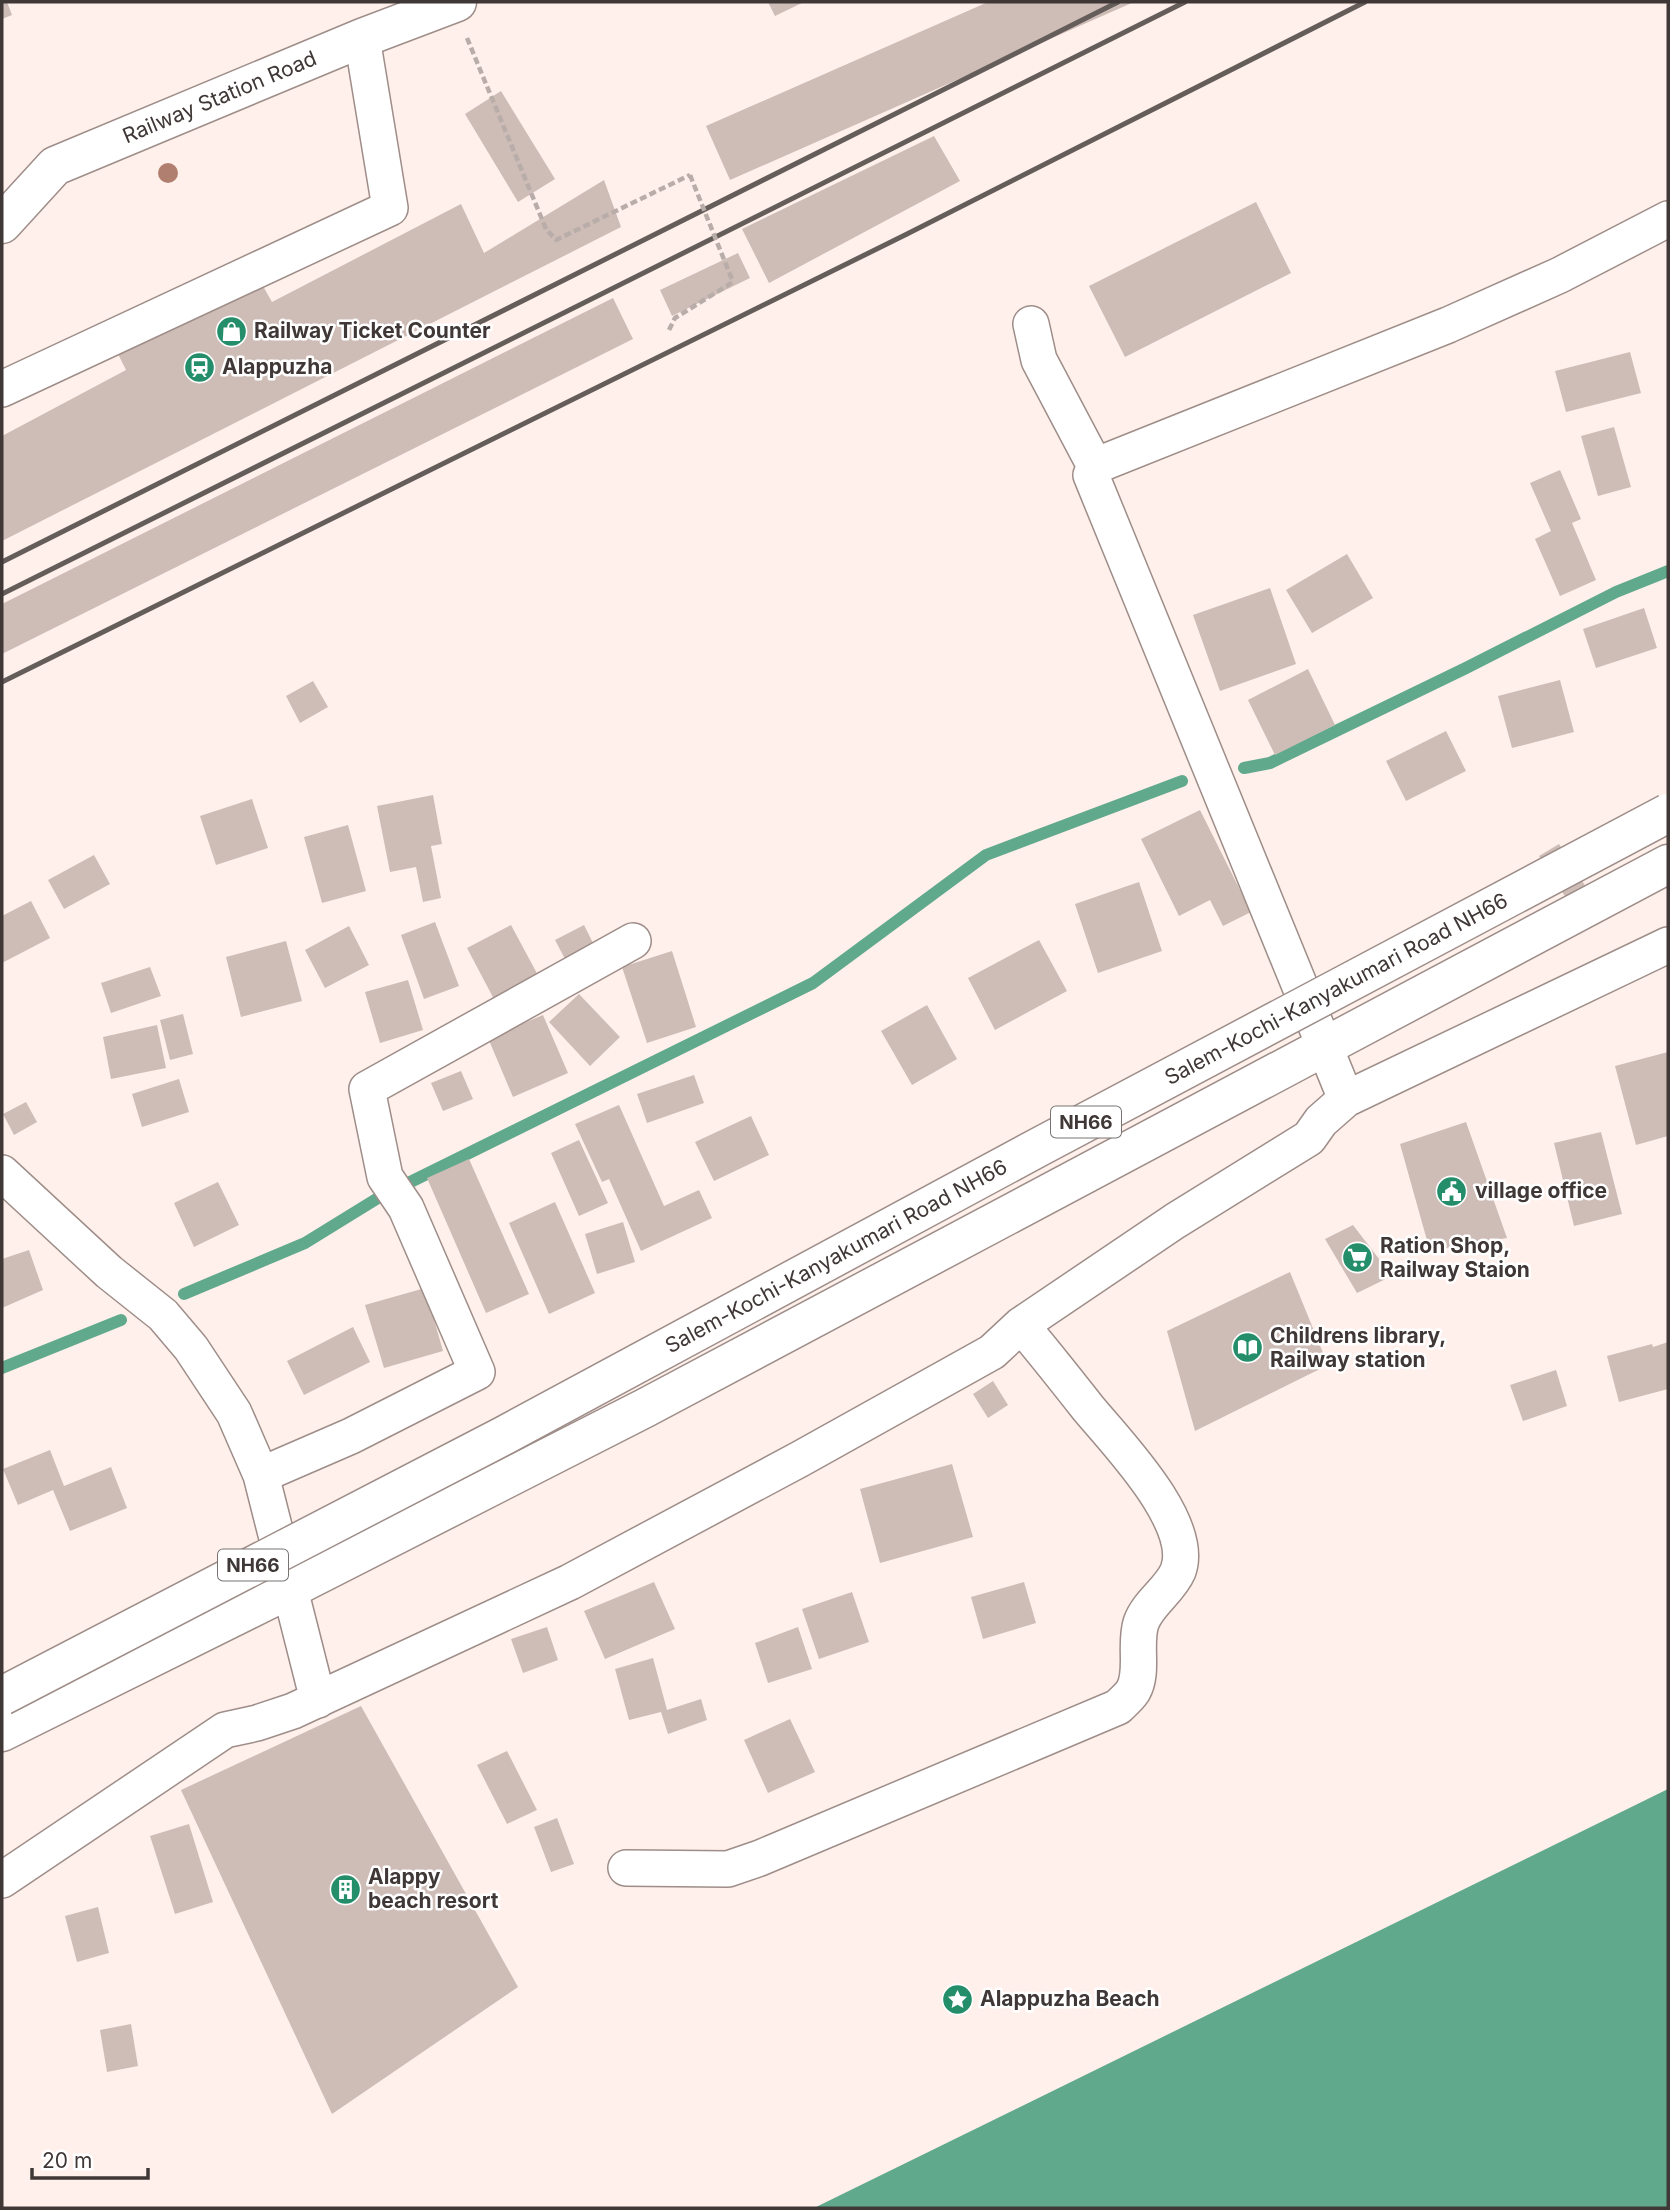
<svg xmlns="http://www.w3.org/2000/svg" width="1670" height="2210" viewBox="0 0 1670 2210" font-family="Inter,sans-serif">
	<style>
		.water { fill: #60a98c }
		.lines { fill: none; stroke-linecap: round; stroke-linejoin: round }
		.stream { stroke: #60a98c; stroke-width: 12 }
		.building { fill: #cebcb7 }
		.minor-casing { stroke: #9e8d88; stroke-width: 38 }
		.secondary-casing { stroke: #9e8d88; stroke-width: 41 }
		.path { stroke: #b9ada9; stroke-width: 4.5; stroke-dasharray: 7 3.5; stroke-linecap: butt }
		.minor { stroke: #fff; stroke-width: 35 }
		.secondary { stroke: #fff; stroke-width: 38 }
		.rail { stroke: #655d5a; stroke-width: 5 }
		.trunk-bridge-casing { stroke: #9e8d88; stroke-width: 41; stroke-linecap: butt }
		.path-bridge { stroke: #b9ada9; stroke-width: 4.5; stroke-dasharray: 7 3.5; stroke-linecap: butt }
		.trunk-bridge { stroke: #fff; stroke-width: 38 }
		.tree { fill: #b17f6f }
		.labels { text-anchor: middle; stroke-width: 5; stroke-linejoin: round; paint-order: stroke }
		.shield { fill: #fff; stroke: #797472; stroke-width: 2 }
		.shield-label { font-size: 19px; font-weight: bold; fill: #3f3836 }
		.street-label { font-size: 21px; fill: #3f3836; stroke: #fff }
		.poi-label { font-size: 21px; font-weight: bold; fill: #3f3836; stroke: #fff; text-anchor: start }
	</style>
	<rect width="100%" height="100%" fill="#fff0eb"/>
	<path class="water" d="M1668,1789V2208H814Z"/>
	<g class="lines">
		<path class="stream" d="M1244,768L1270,763L1466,668L1616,592L1668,571
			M184,1294L305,1243L378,1198L813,983L986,855L1182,781
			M2,1368L121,1320"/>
	</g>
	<path class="building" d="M2,2H7L12,15L2,19Z
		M768,2H804L775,16Z
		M988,2H1134L730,180L706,126Z
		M501,91L555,179L518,202L465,114Z
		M934,136L960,181L769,283L742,229Z
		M604,180L621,227L2,541V436L126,370L115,348L259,279L272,302L461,204L484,253Z
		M1256,202L1291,273L1125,357L1089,286Z
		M738,253L750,278L672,316L660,290Z
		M613,298L633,339L2,654V604Z
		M1630,352L1641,393L1566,412L1555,371Z
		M1614,427L1631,487L1598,496L1581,436Z
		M1560,470L1581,519L1572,523L1596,580L1560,596L1535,539L1551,531L1530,483Z
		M1347,554L1373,598L1312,633L1286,590Z
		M1270,588L1296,664L1220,691L1193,615Z
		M1644,608L1657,648L1596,668L1583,629Z
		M1308,669L1335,725L1275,755L1248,700Z
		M1560,680L1574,732L1512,748L1498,696Z
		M313,681L328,707L300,723L286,696Z
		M1446,731L1466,771L1406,801L1386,761Z
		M433,795L442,844L431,846L441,898L423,902L416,867L390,872L377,806Z
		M252,799L268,848L216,865L200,816Z
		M1200,810L1251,912L1223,926L1210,900L1179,916L1141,839Z
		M348,825L366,891L322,903L304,837Z
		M1559,844L1594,900L1575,912L1539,856Z
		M94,855L110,884L64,909L48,880Z
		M1139,882L1162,951L1098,973L1075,904Z
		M31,901L50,938L2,963V916Z
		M435,922L459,986L424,999L401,935Z
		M511,925L540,979L496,1003L467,948Z
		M584,925L594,945L565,959L555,940Z
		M349,926L369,965L325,988L305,950Z
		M1039,940L1067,991L995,1030L968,978Z
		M286,941L302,1001L241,1017L226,957Z
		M672,951L696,1027L647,1043L622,967Z
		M150,967L161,996L111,1013L101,983Z
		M408,980L423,1030L380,1043L365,992Z
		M579,994L620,1037L590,1066L549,1022Z
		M927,1005L957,1059L912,1085L881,1031Z
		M183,1014L193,1054L170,1060L160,1020Z
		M543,1015L568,1073L513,1097L488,1038Z
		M157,1025L166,1068L111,1079L103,1037Z
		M1668,1052V1136L1636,1145L1615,1066Z
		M461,1071L473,1099L443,1111L431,1083Z
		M694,1075L704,1103L647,1123L637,1094Z
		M179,1079L189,1112L142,1127L132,1094Z
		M26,1102L37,1122L14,1135L3,1114Z
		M619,1105L664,1206L699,1190L712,1218L641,1251L609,1179L602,1182L575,1124Z
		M751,1116L769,1155L714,1181L695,1142Z
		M1466,1122L1507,1238L1430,1251L1400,1144Z
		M1601,1132L1622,1214L1574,1226L1554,1143Z
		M579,1140L608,1203L579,1216L551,1153Z
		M469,1159L529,1294L486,1313L427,1178Z
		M218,1182L239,1225L194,1247L174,1203Z
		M555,1202L595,1293L549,1314L509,1223Z
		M623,1222L635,1262L597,1274L585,1234Z
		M1353,1225L1392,1276L1357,1293L1325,1239Z
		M29,1250L43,1290L2,1308V1259Z
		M1290,1272L1328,1365L1195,1431L1167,1331Z
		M425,1288L443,1351L384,1368L365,1305Z
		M353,1327L370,1362L304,1395L287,1361Z
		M1668,1342V1389L1619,1402L1607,1356L1652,1344L1653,1347Z
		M1556,1370L1567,1406L1523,1421L1510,1385Z
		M993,1381L1008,1405L988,1418L973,1394Z
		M50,1450L64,1486L111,1467L127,1508L70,1531L53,1490L18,1505L3,1469Z
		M952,1464L973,1537L880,1563L860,1489Z
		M654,1582L675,1629L605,1659L584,1611Z
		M1024,1582L1036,1623L983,1639L971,1597Z
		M852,1592L869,1642L819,1659L802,1609Z
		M547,1627L558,1660L523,1673L511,1639Z
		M798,1627L812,1669L768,1683L755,1643Z
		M653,1658L667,1710L701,1699L707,1720L668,1734L661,1712L629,1720L615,1669Z
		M361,1706L518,1987L332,2114L181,1790Z
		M790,1719L815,1772L768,1793L744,1740Z
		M507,1751L537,1810L507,1824L477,1765Z
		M557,1818L574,1864L551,1872L534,1827Z
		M189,1824L213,1902L175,1914L150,1836Z
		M98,1907L109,1953L77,1962L65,1916Z
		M131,2024L138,2066L107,2072L100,2030Z"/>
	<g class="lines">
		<defs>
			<path id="minor" d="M1031,324L1039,360L1095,466
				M2,389L390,208L362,38
				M1346,1099L1091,475L1095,466L1448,325L1560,275L1668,219
				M2,1173L109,1272L163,1315L191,1348L234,1413L261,1475L318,1700
				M261,1475L351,1436L477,1372L406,1208L385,1177L367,1089L633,941
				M626,1868L728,1869L760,1858L1118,1707C1123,1702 1129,1697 1133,1691C1144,1672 1134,1645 1141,1623C1148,1603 1170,1590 1178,1571C1196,1523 1116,1442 1088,1408C1066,1380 1044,1352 1021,1325
				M2,1880L225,1730L257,1723L293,1711L570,1582L800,1459L992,1352L1021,1325L1175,1221L1309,1138L1321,1121L1346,1099L1668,945"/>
			<g id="secondary">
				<path id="s1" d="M2,224L55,166L362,38L457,2"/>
				<path d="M2,1732L290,1589L645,1408L1668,864"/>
			</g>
		</defs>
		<use href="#minor" class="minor-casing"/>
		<use href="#secondary" class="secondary-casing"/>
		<path class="path" d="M467,38L546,229L556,240L690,175
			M669,330L675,318L733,282"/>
		<use href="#minor" class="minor"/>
		<use href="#secondary" class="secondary"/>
		<path class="rail" d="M2,562L1118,2
			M2,594L1185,2
			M2,682L907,234L1365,2"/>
		<defs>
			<g id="trunk-bridge">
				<path id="s2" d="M2,1696L505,1435L1039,1147L1668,813"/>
			</g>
		</defs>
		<use href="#trunk-bridge" class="trunk-bridge-casing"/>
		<path class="path-bridge" d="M690,175L733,282"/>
		<use href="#trunk-bridge" class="trunk-bridge"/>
	</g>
	<circle class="tree" cx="168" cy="173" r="10"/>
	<defs>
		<symbol id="shop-disc" viewBox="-11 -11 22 22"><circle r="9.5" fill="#248d6a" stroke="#fff"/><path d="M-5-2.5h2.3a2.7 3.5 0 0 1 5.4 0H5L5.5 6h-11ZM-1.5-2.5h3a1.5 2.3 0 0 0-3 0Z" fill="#fff"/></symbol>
		<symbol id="station-disc" viewBox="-11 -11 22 22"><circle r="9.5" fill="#248d6a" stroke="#fff"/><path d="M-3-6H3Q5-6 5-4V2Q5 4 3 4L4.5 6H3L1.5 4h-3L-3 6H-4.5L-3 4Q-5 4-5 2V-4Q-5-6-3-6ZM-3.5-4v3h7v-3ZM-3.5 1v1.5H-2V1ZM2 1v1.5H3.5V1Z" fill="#fff"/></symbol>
		<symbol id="civic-disc" viewBox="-11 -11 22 22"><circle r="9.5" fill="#248d6a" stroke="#fff"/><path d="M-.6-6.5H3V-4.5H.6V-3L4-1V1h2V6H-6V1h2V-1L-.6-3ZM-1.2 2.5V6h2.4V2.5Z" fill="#fff"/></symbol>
		<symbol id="supermarket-disc" viewBox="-11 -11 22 22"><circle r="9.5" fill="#248d6a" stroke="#fff"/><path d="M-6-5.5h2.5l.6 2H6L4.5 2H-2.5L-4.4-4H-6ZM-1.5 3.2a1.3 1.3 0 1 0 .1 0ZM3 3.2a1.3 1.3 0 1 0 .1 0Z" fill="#fff"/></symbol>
		<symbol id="library-disc" viewBox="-11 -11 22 22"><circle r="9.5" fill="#248d6a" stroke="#fff"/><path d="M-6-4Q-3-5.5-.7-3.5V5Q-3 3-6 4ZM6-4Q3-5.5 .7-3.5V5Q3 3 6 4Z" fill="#fff"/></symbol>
		<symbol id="building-disc" viewBox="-11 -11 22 22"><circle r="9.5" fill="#248d6a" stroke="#fff"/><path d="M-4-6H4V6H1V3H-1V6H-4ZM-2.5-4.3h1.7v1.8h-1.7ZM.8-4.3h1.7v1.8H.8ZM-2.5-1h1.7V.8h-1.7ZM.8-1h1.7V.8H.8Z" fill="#fff"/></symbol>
		<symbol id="sight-disc" viewBox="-11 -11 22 22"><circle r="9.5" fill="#248d6a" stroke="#fff"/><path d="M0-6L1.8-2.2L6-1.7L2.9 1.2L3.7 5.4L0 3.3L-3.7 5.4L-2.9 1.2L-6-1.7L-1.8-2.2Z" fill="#fff"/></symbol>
	</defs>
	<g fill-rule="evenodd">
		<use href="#shop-disc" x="214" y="314" width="35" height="35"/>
		<use href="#station-disc" x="182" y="350" width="35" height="35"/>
		<use href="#civic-disc" x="1434" y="1174" width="35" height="35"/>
		<use href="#supermarket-disc" x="1340" y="1240" width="35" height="35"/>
		<use href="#library-disc" x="1230" y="1330" width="35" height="35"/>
		<use href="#building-disc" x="328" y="1872" width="35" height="35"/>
		<use href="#sight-disc" x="940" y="1982" width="35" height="35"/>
	</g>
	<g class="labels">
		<g class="shield">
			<rect x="1051" y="1106.5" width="70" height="31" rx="5"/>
			<rect x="218" y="1549.5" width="70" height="31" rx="5"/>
		</g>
		<g class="shield-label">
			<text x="1086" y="1129">NH66</text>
			<text x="253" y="1572">NH66</text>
		</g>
		<g class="street-label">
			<text dy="7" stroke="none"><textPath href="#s1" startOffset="257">Railway Station Road</textPath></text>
			<text dy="7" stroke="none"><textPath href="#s2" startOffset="1510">Salem-Kochi-Kanyakumari Road NH66</textPath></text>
			<text dy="7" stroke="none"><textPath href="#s2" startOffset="943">Salem-Kochi-Kanyakumari Road NH66</textPath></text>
		</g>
		<g class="poi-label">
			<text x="254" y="338">Railway Ticket Counter</text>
			<text x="222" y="374">Alappuzha</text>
			<text x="1475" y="1198">village office</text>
			<text x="1380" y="1253">Ration Shop,<tspan x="1380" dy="24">Railway Staion</tspan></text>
			<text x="1270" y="1343">Childrens library,<tspan x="1270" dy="24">Railway station</tspan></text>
			<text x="368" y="1884">Alappy<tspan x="368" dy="24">beach resort</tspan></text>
			<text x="980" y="2006">Alappuzha Beach</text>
		</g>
	</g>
	<rect width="1670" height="2210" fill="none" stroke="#3f3836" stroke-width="7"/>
	<path d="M32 2168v10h116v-10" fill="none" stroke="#3f3836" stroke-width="3.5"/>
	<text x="42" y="2168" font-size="21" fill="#3f3836" stroke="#ffffff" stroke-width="5" paint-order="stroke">20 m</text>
</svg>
